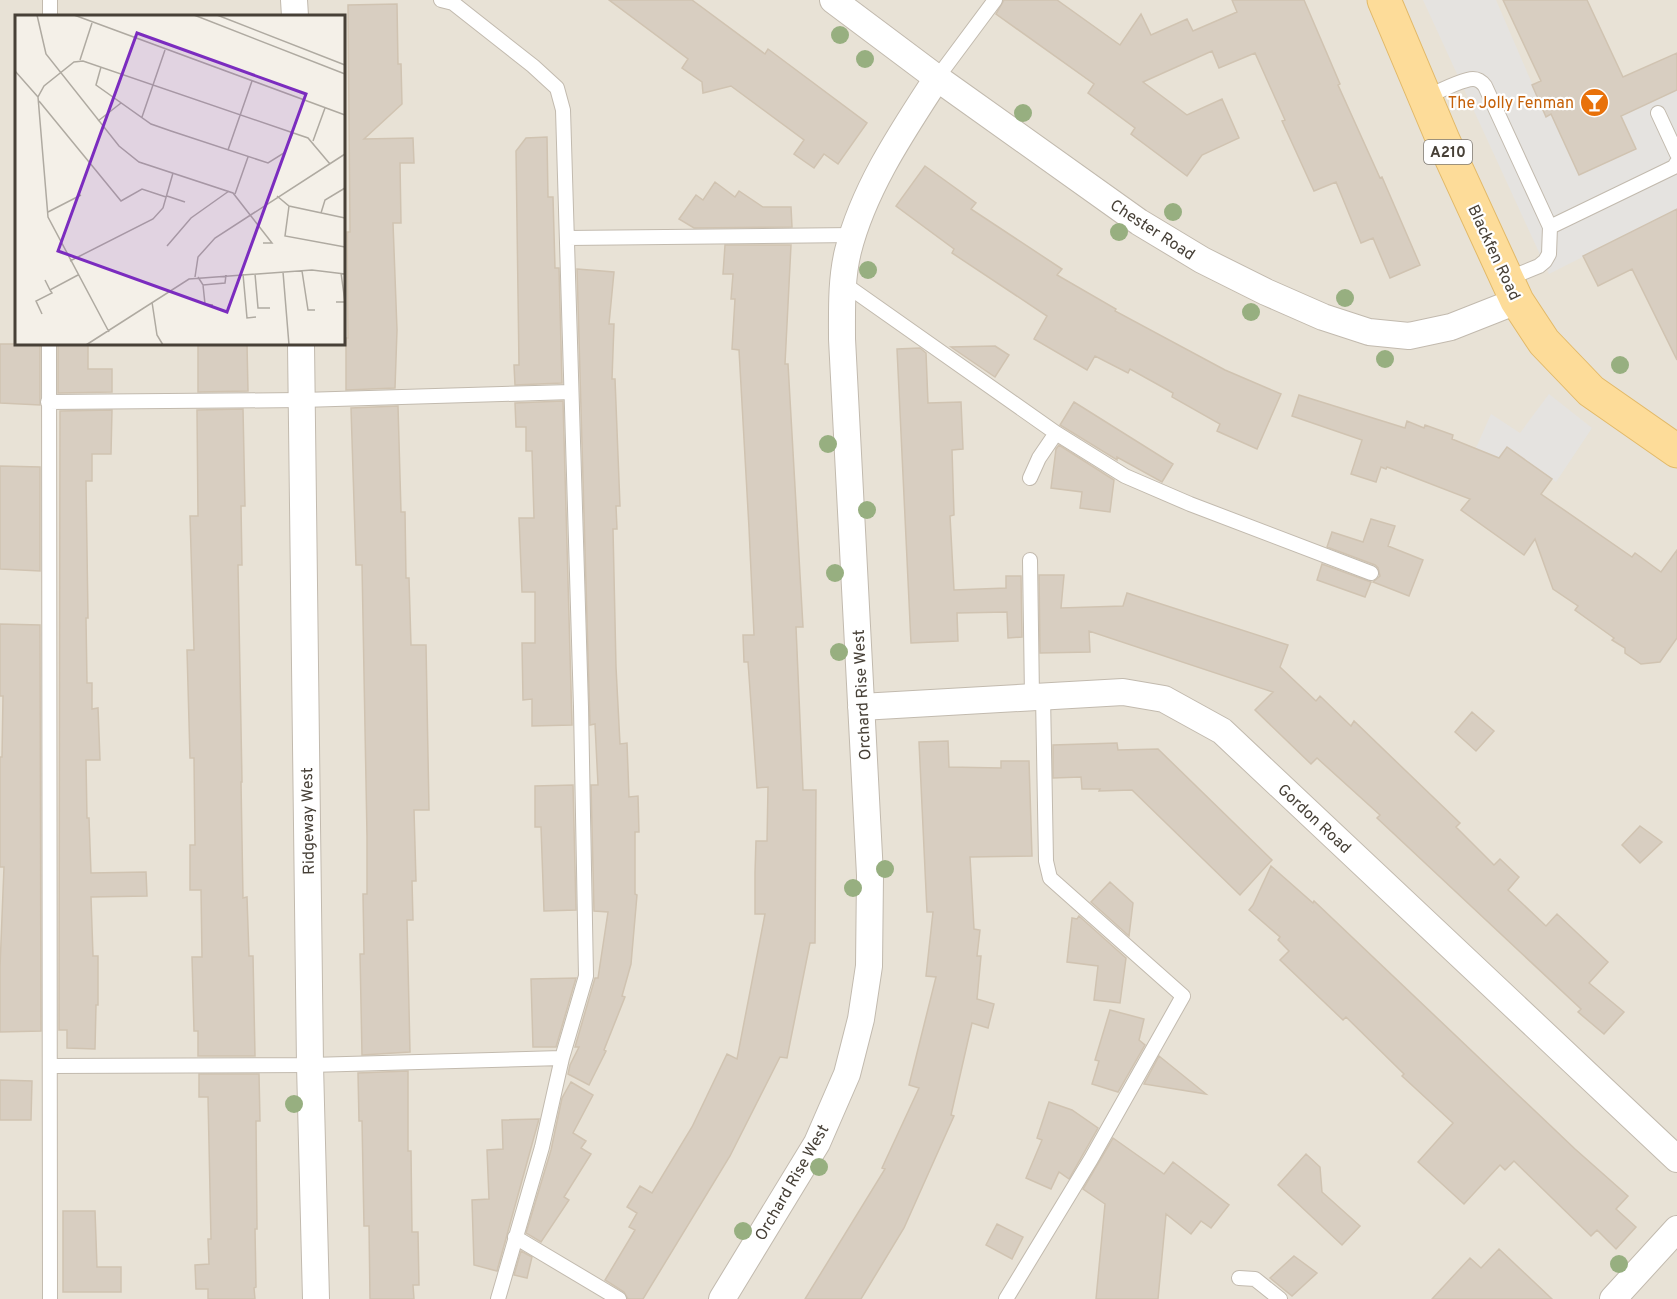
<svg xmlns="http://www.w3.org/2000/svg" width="1677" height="1299" viewBox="0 0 1677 1299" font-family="Overpass,sans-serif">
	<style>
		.residential { fill: #e8e2d6; fill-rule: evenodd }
		.parking { fill: #e5e3e0 }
		.building { fill: #d8cec1; stroke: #d0c3b1; stroke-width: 1.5 }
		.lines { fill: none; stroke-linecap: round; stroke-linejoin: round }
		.lane-casing { stroke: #c2baae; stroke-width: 16 }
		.street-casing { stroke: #c2baae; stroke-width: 28 }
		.primary-casing { stroke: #e2b968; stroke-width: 35 }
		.lane { stroke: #fff; stroke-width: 14 }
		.street { stroke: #fff; stroke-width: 26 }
		.primary { stroke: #fddc99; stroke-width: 33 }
		.tree { fill: #97af80 }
		.labels { text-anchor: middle; stroke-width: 4.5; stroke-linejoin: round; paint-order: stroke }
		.shield { fill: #fff; stroke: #7e7973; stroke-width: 1.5 }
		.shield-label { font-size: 15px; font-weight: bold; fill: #474037 }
		.food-label { font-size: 16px; fill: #c56008; stroke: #fff; text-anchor: end }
		.street-label { font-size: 16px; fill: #474037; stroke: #fff }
		.inset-road { fill: none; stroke: #afaaa1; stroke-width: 1.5 }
		.view { fill: #7b2cbf; fill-opacity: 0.15; stroke: #7b2cbf; stroke-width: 3 }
		.inset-edge { fill: none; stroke: #474037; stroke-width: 3 }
	</style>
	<rect width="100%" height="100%" fill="#f4f0e8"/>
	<path class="residential" d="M0,0H1677V1299H0ZM16,16H344V344H16Z"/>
	<path class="parking" d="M1423,0H1496L1546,116L1551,114L1579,175L1636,149L1621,116L1677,90V209L1549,274Z
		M1549,394L1592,428L1556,482L1507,447L1484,478L1468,466L1491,414L1520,433Z"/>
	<path class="building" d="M609,0H692L765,54L768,49L867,123L838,164L824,154L814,168L794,154L804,140L731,86L703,93L702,82L682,68L688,59Z
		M1004,0H1057L1120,45L1141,14L1151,35L1187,19L1193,31L1237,12L1232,0H1304L1340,84L1338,85L1380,178L1382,177L1420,265L1390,278L1373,238L1361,243L1336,182L1314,191L1282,121L1285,120L1255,53L1219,68L1212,51L1143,82L1187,115L1222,99L1239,138L1202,155L1187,176L1131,134L1135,128L1088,93L1094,84L996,14Z
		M1503,0H1587L1623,77L1677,53V90L1621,116L1636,149L1579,175L1551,114L1546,117L1532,85L1541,81Z
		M397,4L398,64H401L402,104L364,139L413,138L414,163H400L401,223H393L397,330L395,388L346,390V338H348L347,232H350L348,5Z
		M547,137L548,197H553L555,268H559L562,383L515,385L514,365H519L516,151L526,138Z
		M925,166L976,203L971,209L1062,269L1057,275L1116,309L1115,311L1225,370L1281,394L1257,449L1217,431L1220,424L1172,397L1173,393L1130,369L1128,373L1095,356L1087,370L1034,339L1047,316L952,253L954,249L896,206Z
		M715,182L735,197L739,191L763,207H791L792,227L694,228L679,219L696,195L703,200Z
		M1677,209V360L1632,269L1598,286L1583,256Z
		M725,245H791L785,364H788L803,627H796L803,790H816L815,943H810L787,1058L780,1057L730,1156L643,1299H628L624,1292L605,1280L635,1230L629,1227L637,1213L627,1207L640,1186L652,1193L692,1127L727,1054L737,1059L765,914H755V873L756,841H767L768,787L757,788L748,662H744L743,635H754L749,528L739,350L732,349L735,299H731L733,274H723Z
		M577,269L614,272L609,324H614L612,379H615L620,506H616L617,529H613L616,667L620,744L627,743L629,797L638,796L639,832H635V894L637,895L631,964L622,996L625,997L604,1050L606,1051L589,1085L568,1074L570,1065L579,1047H575L595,978H598L608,912L594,911L591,785H598L595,724L590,725Z
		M0,344H40V405L0,403Z
		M58,344H88V369H112V392L58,393Z
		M198,344H247L248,391L198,392Z
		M995,346L1009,355L995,377L951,347Z
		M920,348L926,353L928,403L961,402L963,449L952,450L954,515L950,516L954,590L1006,588V576H1021L1022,637L1008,638L1007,612L957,613L958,641L911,643L897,349Z
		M1299,395L1405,428L1407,421L1424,428L1425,425L1453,435L1452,439L1499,458L1507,447L1552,479L1541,494L1632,557L1635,553L1661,572L1677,550V638L1660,662L1641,664L1625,653V648L1612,640L1614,638L1575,610L1578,606L1553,589L1535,539L1524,555L1461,510L1470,499L1387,467L1386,469L1381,467L1376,482L1351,474L1362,440L1292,416Z
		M563,401L572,725L532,726V699L523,700L522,643H535V592H522L519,518H534L532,451H526V427H516L515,403Z
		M1074,402L1173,464L1162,482L1117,457V460L1060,425Z
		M398,406L401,512H405L406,578H409L411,645H426L429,810H414L416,881H412L413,920H407L410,1052L362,1055L360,954H364L363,894H367V836L362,565H356L351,408Z
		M243,409L245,506H241L242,565H238L242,782H241L243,898L247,897L249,956H253L255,1056H198V1031H194L192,957H202L201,890H190V845H195L194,758H190L187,650H194L190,516H198L197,410Z
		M112,410L111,454H92V481H86L88,618H86L87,683H92V709L98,708L100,760H86L87,818H89L91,873L146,872L147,896L91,897L93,956H98V1005H96L95,1049L67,1048V1030H59L60,411Z
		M1059,445L1114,480L1110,512L1080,508L1082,492L1051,488L1056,449Z
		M0,466L40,467V571L0,569Z
		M1371,519L1395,526L1388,546L1423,560L1409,596L1373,582L1380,576L1378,568L1375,565L1327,547L1332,532L1363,542Z
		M1322,564L1371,582L1365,597L1317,580Z
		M1039,575H1064L1061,608L1123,606L1127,593L1288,645L1280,667L1316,701L1320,696L1351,726L1354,721L1460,823L1456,827L1494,865L1500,859L1519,877L1508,890L1546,926L1557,914L1608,962L1589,983L1624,1012L1604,1034L1578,1012L1581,1009L1377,818L1380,815L1317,758L1311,764L1255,710L1273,692L1089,631L1090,652L1040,653Z
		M0,624L40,625L41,1031L0,1032V967L4,867H0V757H2L3,696H0Z
		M1472,712L1494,731L1476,751L1455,732Z
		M948,741L949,767L1001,768V761H1029L1032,856L970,857L974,929L980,930L977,956H981L977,999L994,1004L988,1028L972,1023L951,1115L954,1116L904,1228L861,1299H805L885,1169L882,1168L919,1088L909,1085L936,977L926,976L933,912H927L919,742Z
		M1117,743L1118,750L1158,749L1272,860L1240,895L1132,790L1099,791L1100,789H1082L1081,777L1053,778V745Z
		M573,785L576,910L544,911L541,827H535V786Z
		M1640,826L1662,842L1640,863L1622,845Z
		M1271,866L1313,903L1314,901L1575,1149L1628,1196L1616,1209L1636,1227L1616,1249L1597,1230L1591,1236L1514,1161L1505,1170L1500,1165L1464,1204L1418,1162L1453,1123L1402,1076L1404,1074L1346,1017L1343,1020L1280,960L1289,951L1278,940L1280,937L1249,910L1253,905Z
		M1110,882L1133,903L1129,936L1091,902Z
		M1079,916L1126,958L1120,1003L1094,1000L1098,966L1067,962L1072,918L1077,919Z
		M576,978L556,1047H533L531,979Z
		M1110,1010L1144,1019L1139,1040L1145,1045L1118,1092L1092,1084L1099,1061L1095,1060Z
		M1159,1056L1206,1094L1144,1084Z
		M408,1071V1151H411L412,1232H418L419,1285H413L414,1299H370L369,1226H364L362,1121H359L358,1073Z
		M199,1074H259L260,1121H256L257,1229H255L256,1287L254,1288L255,1299H208V1289H196L195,1265L209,1264L208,1239H211L208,1097H199Z
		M0,1080L32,1081L31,1120H0Z
		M571,1082L593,1095L573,1133L586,1141L581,1148L591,1154L564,1197L569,1200L541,1242L526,1233L551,1150L562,1098Z
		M1049,1102L1072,1110L1098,1128L1069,1179L1059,1172L1051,1189L1026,1178L1042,1140L1037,1138Z
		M539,1119L497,1271L474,1265L472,1200L489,1199L487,1150L503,1149L502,1120Z
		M1113,1138L1164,1174L1173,1162L1229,1205L1211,1228L1201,1221L1191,1234L1166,1214L1158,1299H1096L1105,1204L1083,1189Z
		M1306,1154L1320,1167L1322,1192L1360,1226L1342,1245L1278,1185Z
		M63,1211H95L97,1267H121V1292H63Z
		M997,1224L1023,1237L1012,1259L986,1245Z
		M1499,1249L1552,1299H1432L1470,1258L1481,1268Z
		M521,1251L532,1257L527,1278L514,1275Z
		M1294,1256L1317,1273L1292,1296L1270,1278Z"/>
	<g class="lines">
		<defs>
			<path id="lane" d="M441,0L453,3L533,66L557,88L563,110L581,707L586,976L562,1058L542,1147L498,1299
				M50,16V0
				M937,78L995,0
				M1425,98C1435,93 1463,79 1473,79C1478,79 1482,82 1485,86L1550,227L1549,254L1545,261L1539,266L1507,279
				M1658,113L1677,154
				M1550,227L1674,167L1677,162
				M567,238L854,235
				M843,283L1056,433L1125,476L1190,504L1371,573
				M49,344L50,1299
				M48,402L302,400L571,392
				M1030,478L1039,458L1056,433
				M1030,560L1032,697
				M50,1066L310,1065L562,1058
				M515,1237L619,1299
				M1239,1278L1255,1279L1280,1299
				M1006,1299L1091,1159L1183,996L1050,878L1046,861L1043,696"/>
			<path id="street" d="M294,0L295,16
				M833,0L937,78L1139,222L1202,260L1266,292L1323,317L1369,332L1409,336L1451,327L1517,301
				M301,344L310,1065L316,1299
				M861,707L1123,692L1164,699L1222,731L1677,1159
				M722,1299L817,1143L847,1074L861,1019L869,966L870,875L842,339C842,310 841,279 848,251C864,188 902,132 937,78
				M1613,1299L1677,1229"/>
			<path id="primary" d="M1384,0L1443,140L1517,301L1544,342L1591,391L1677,451"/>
		</defs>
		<use href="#lane" class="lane-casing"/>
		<use href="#street" class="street-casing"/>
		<use href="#primary" class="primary-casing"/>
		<use href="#lane" class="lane"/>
		<use href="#street" class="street"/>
		<use href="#primary" class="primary"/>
	</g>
	<g class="tree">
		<circle cx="840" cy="35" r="9"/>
		<circle cx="865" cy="59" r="9"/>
		<circle cx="1023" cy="113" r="9"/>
		<circle cx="1173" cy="212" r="9"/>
		<circle cx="1119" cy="232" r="9"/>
		<circle cx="868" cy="270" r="9"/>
		<circle cx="1345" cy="298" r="9"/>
		<circle cx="1251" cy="312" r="9"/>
		<circle cx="1385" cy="359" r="9"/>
		<circle cx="1620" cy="365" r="9"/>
		<circle cx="828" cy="444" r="9"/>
		<circle cx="867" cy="510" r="9"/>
		<circle cx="835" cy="573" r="9"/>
		<circle cx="839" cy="652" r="9"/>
		<circle cx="885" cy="869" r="9"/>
		<circle cx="853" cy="888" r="9"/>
		<circle cx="294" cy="1104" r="9"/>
		<circle cx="819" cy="1167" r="9"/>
		<circle cx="743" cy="1231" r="9"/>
		<circle cx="1619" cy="1264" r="9"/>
	</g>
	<defs>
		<symbol id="bar-disc" viewBox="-11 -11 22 22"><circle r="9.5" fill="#e8710a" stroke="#fff"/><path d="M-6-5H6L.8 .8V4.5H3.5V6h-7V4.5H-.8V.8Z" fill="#fff"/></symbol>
	</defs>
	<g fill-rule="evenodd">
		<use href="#bar-disc" x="1578" y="86" width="33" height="33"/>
	</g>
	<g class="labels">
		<rect class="shield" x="1424" y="140" width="48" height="24" rx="4.5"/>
		<g class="shield-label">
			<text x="1448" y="157">A210</text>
		</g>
		<g class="food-label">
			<text x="1574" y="108">The Jolly Fenman</text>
		</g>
		<g class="street-label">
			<text transform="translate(1153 229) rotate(33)" y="6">Chester Road</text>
			<text transform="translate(1495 252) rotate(65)" y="6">Blackfen Road</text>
			<text transform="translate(861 695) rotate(-93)" y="6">Orchard Rise West</text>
			<text transform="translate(1315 818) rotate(43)" y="6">Gordon Road</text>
			<text transform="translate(307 821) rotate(-91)" y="6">Ridgeway West</text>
			<text transform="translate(791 1182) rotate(-60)" y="6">Orchard Rise West</text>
		</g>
	</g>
	<g transform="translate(15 15)">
		<rect width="330" height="330" fill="#f4f0e8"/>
		<path class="inset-road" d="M22,0L31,39L104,131L124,147L218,178L257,228H248M59,0L330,100M179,0L330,59M202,0L330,50M65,45L77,8M86,52L81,70L136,109L156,116L253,148L269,138L278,118M0,56L23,82M24,86L106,186L127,174L151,182M127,102L150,35M83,106L106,88M298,126L310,93M213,135L237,66M220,179L233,142M152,181L170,187M262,181L274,191L330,203M274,191L270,221L330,232M33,197L66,180M306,198L310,185L330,173M152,231L176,203L214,176M55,246L138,204L148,193L158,158M287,256L293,295H300M268,257L274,330M228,259L232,303L241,302M240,259L243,293H255M180,262L183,242L200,223L330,139M183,262L188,270L210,268L211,260M30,265L35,275L63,260M188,270L190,289L198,290M137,287L142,320L148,330M321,287H330L326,258M27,299L21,286L37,278L35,275M94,317L33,202L23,82L29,71L59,47L68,46L293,123L315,149M71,330L174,264L297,255L330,259"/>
		<path class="view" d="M122,18L291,79L212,297L43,236Z"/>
		<rect width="330" height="330" class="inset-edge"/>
	</g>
</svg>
